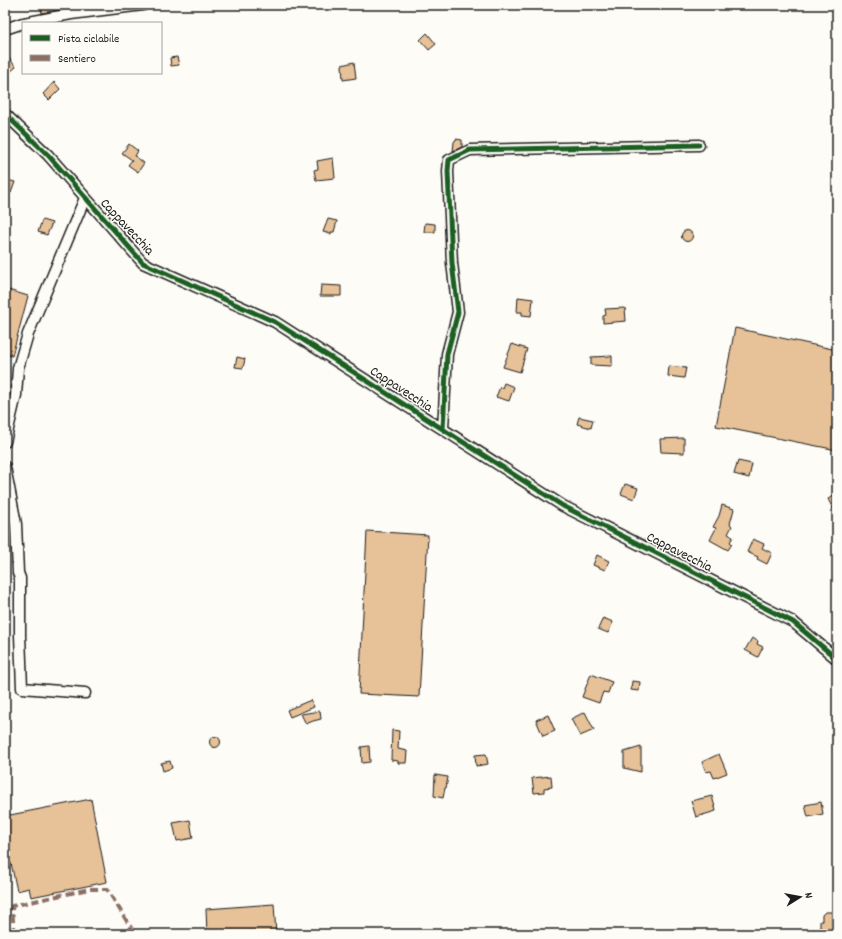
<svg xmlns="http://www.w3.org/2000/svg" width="842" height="939" viewBox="0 0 842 939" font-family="Dekko,sans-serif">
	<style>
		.building { fill: #e7c197; stroke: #1c1c1c }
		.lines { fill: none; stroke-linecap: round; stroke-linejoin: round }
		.minor-casing { stroke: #1c1c1c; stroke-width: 13 }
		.minor { stroke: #fdfcf7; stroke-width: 10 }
		.quiet { stroke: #8d6e63; stroke-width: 4; stroke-dasharray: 8 4; stroke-linecap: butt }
		.cycleway-casing { stroke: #fdfcf7; stroke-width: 8 }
		.cycleway { stroke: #1b5e20; stroke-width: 5 }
		.labels { text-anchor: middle; stroke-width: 3; stroke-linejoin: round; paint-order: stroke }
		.street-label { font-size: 14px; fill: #1c1c1c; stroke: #fdfcf7 }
	</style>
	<rect width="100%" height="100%" fill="#fdfcf7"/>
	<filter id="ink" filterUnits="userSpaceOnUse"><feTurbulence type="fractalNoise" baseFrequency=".025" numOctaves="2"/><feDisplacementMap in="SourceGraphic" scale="8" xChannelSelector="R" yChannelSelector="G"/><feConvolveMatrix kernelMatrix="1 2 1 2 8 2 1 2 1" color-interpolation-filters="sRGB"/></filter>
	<g filter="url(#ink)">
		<path class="building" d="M40,5H77L78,7L42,13Z
			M427,33L436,44L429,50L420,40Z
			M5,53L16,67L10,72L9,70L5,71Z
			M177,57L179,65L171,66L170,58Z
			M354,62L356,78L343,80L342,65Z
			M54,82L60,89L49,100L43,94Z
			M456,139L462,140V147L453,151L454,142Z
			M129,144L138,151L135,156L144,163L138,172L128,165L132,160L122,153Z
			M333,158L335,178L316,180L314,170L318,169L317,161Z
			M7,180L15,182L11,193L5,191Z
			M328,219L337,221L334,232H331V234L323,232Z
			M42,220L52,223L47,235L38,232Z
			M425,223L435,224V232H424Z
			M681.5 236a5.5 5.5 0 1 1 11 0a5.5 5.5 0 1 1-11 0Z
			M321,285L341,286V296H320Z
			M5,289L28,296L12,356L5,354Z
			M518,297L533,299L531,316L522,315V312H517Z
			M625,308L626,321L603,323V316L606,315L605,309Z
			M735,328L837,350V450L716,426Z
			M512,344L527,349L520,372L503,367Z
			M612,356V366L591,365V357Z
			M237,357L245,359L243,368L235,367Z
			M669,366L686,368L684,378L668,376Z
			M504,383L514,387L509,401L496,397L500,387L502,388Z
			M579,417L593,420L591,428L577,424Z
			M684,438V453L661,452L660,439Z
			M738,461L752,464L749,478L734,474Z
			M625,484L638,488L634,499L621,494Z
			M837,494V517L828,499Z
			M722,505L734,509L730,524L732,526L728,534L733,537L730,542L732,544L728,550L710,540L716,528L713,527L719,516Z
			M367,531L428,535L419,697L359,694Z
			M753,539L764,544L762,548L772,553L767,564L757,559L758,557L747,552Z
			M597,555L609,561L605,570L593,565Z
			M603,618L613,622L608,633L598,629Z
			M752,638L758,641L757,644L763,647L758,657L745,650Z
			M591,674L612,682L608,693L603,692L599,703L582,697Z
			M632,681L640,682L639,691L631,690Z
			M311,700L314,707L290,717L287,710Z
			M320,711L321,719L313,721L306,724L301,714Z
			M585,712L594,730L580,736L571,719Z
			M548,715L555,731L543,736L536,720Z
			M392,730L399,731L398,749L407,751L406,763H398V761L391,760Z
			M209.5 742a5.5 5.5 0 1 1 11 0a5.5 5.5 0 1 1-11 0Z
			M369,746L370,762L362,763L361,747Z
			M641,747V772L624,768V752Z
			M486,754L488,764L476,766L475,755Z
			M719,754L727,773L714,778L711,771L706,772L702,762Z
			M170,761L172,768L163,771L161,763Z
			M435,775L448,777L446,788H445L443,798L434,796Z
			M551,776L552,787L544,788V792L534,793L532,778Z
			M712,796L716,811L696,817L691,801Z
			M91,799L107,882L31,897L29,888L17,891L11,863L5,864V816Z
			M821,802L823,814L808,817L805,805Z
			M190,820L193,838L177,841L173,823Z
			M274,904L276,934H207L206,909Z
			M825,912H837V933H820V921H822V915Z"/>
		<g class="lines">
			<defs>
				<path id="minor" d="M24,23L71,14L143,5
					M5,29L23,23
					M5,114L48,155L143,263L275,322L563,506L793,622L837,659
					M443,429L447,354L458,312L452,263L448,171L449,160L470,150L699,145
					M5,442L16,395L18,368L28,334L85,198
					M5,467L16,524L18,573L20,578V635L22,688L85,693"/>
			</defs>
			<use href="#minor" class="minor-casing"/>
			<use href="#minor" class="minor"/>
			<path class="quiet" d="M14,934L12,906L89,889H107L133,931V934"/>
			<defs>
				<path id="cycleway" d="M5,114L48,155L143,263L275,322L563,506L793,622L837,659
					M443,429L447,354L458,312L452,263L448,171L449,160L470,150L699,145"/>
			</defs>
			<use href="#cycleway" class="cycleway-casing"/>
			<use href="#cycleway" class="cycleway"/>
		</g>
	</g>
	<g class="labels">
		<g class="street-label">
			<text transform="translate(128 226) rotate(47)" y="5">Cappavecchia</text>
			<text transform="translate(402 388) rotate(33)" y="5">Cappavecchia</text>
			<text transform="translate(680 551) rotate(27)" y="5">Cappavecchia</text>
		</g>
	</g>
	<rect width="842" height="939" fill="none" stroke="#fdfcf7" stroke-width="20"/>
	<rect x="10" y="10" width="822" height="919" fill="none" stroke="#1c1c1c" stroke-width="1.5" filter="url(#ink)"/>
	<rect x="22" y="22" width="140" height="52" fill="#fdfcf7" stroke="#a3a29f"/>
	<rect x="30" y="35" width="20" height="6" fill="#1b5e20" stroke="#a3a29f"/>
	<text x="58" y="42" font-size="12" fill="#1c1c1c">Pista ciclabile</text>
	<rect x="30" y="55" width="20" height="6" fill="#8d6e63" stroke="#a3a29f"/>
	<text x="58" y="62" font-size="12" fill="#1c1c1c">Sentiero</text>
	<g transform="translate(800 897) rotate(79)" stroke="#fdfcf7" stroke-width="3" paint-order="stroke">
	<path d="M0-3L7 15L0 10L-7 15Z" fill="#1c1c1c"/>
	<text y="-6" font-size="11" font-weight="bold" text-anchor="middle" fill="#1c1c1c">N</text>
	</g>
</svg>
